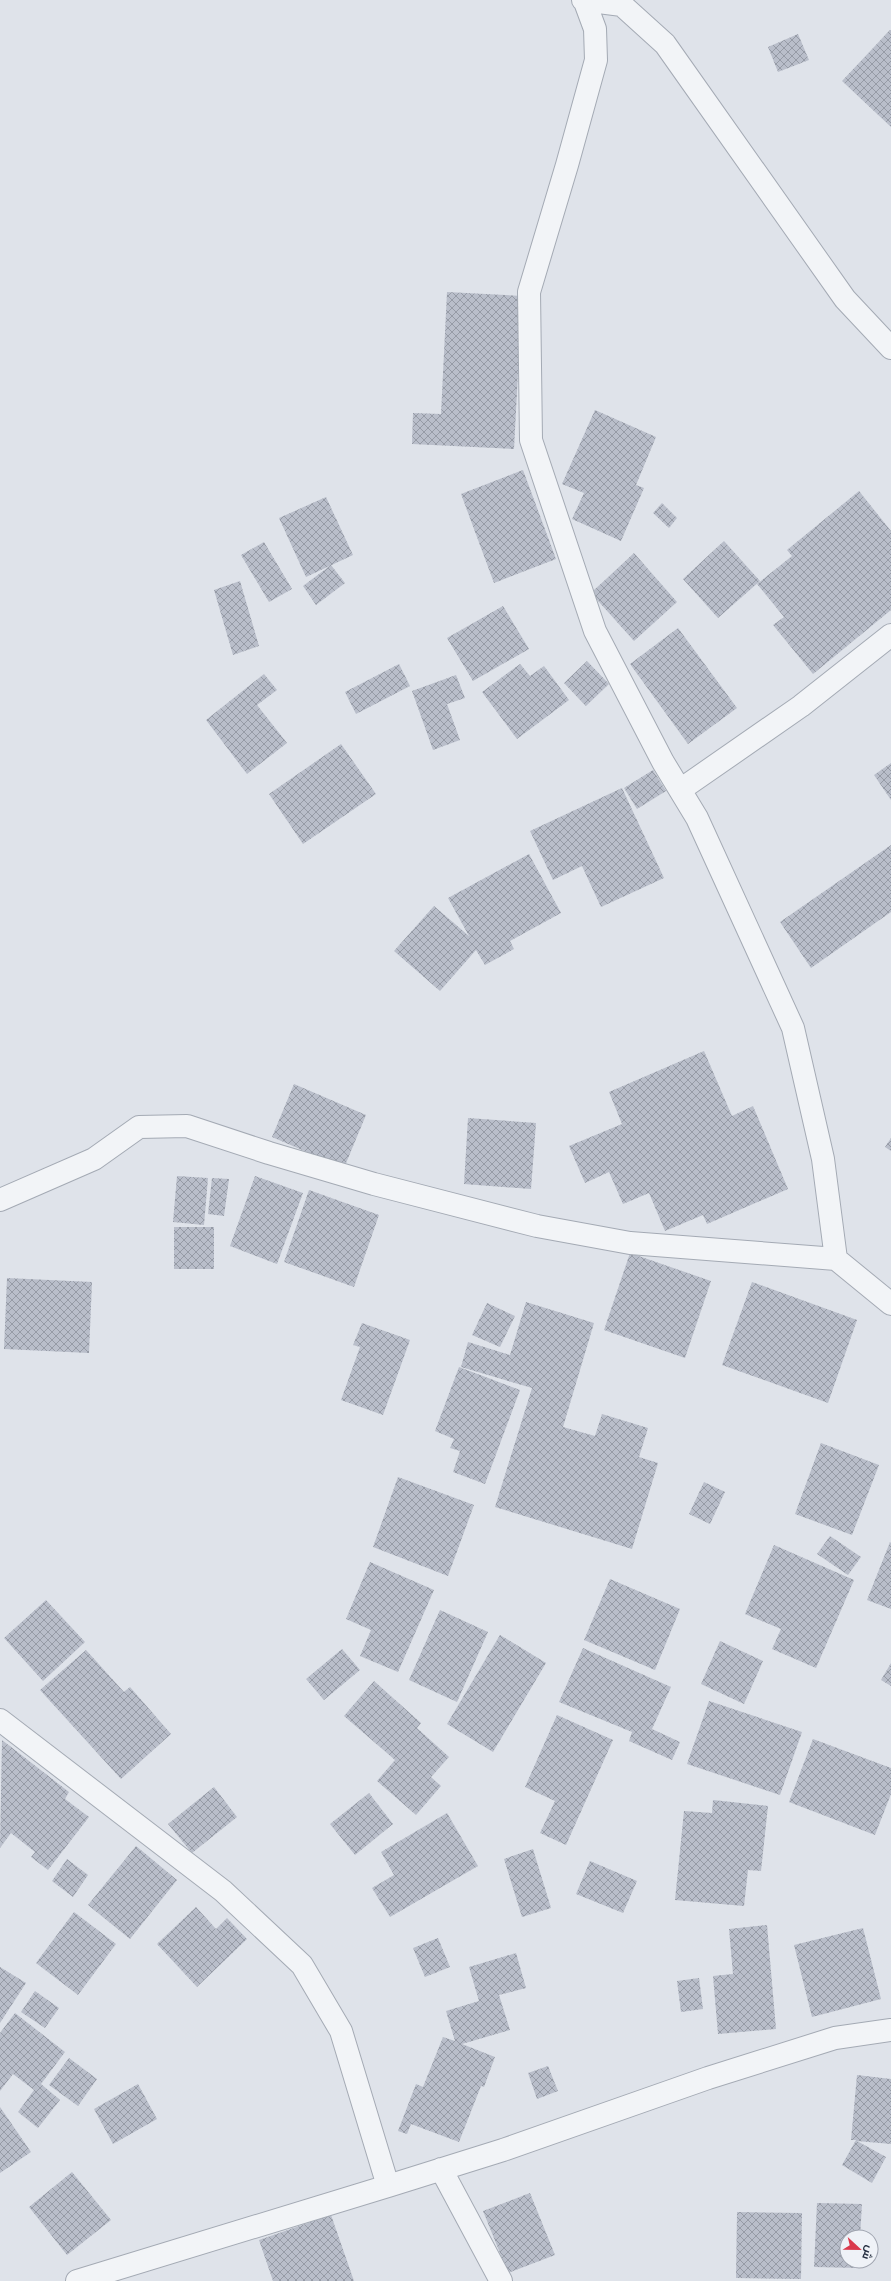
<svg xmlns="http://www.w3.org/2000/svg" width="891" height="2281" viewBox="0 0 891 2281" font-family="'Titillium Web',Cairo,sans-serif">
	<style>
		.building { fill: url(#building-cross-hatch) }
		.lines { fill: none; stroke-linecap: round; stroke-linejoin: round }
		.minor-casing { stroke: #a4aab4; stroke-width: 24 }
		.minor { stroke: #f2f4f7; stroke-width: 22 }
	</style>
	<defs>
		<pattern id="building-cross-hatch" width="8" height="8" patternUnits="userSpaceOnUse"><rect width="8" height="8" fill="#b9beca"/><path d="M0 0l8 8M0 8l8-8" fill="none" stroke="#969ba6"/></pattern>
	</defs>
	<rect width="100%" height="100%" fill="#dfe3ea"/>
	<path class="building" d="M890,30H891V127L842,81Z
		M798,34L809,60L778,72L768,47Z
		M447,292L522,296L514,449L412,444L413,413L441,414Z
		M595,410L656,437L636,485L644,488L621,541L572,519L584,493L562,484Z
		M523,470L556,559L494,583L461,494Z
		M859,491L891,531V610L813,674L773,625L784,617L757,584L792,556L787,550Z
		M326,497L353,555L306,577L279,518Z
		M662,503L677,518L669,528L653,513Z
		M724,541L760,581L718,618L683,579Z
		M264,542L292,589L269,602L241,555Z
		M634,553L677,602L634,641L591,593Z
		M331,565L345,583L316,605L303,586Z
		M240,581L259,646L233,655L214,590Z
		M503,606L529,649L473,681L447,638Z
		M678,628L737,708L688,744L630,664Z
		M587,661L609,684L586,706L564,683Z
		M399,664L410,686L356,714L345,692Z
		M520,664L530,676L544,666L569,700L517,739L482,692Z
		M264,674L277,690L257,705L287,743L247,774L206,720Z
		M456,675L465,698L447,704L460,740L433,750L412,691Z
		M341,744L376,794L303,844L269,794Z
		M891,763V800L874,775Z
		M653,770L666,791L637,809L624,788Z
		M622,788L664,878L601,907L582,866L553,880L530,831Z
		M891,845V912L811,968L780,922Z
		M529,854L561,913L510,941L514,949L485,965L476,950L440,991L394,951L434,906L469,936L448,898Z
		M704,1051L732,1116L753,1106L788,1189L707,1224L703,1215L665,1231L649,1193L623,1204L609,1172L585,1183L569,1146L622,1124L609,1092Z
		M294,1084L366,1115L344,1168L272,1137Z
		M468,1118L536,1123L531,1189L464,1184Z
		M891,1138V1151L885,1147Z
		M177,1176L208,1178L204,1225L173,1222Z
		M255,1176L303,1193L277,1264L230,1246Z
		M212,1178L229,1179L224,1216L208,1214Z
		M309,1190L379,1215L354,1287L284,1262Z
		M174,1227H214V1269H174Z
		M630,1253L711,1281L685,1358L604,1330Z
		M7,1278L92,1282L89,1353L4,1349Z
		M752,1282L857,1320L828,1403L722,1365Z
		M526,1302L594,1323L563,1427L595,1436L602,1414L648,1428L639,1457L658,1463L632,1549L495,1507L532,1388L461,1367L468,1342L510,1355Z
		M487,1303L515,1316L500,1347L472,1335Z
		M362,1323L410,1340L383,1415L341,1400L360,1347L353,1345Z
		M459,1367L520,1390L485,1484L453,1472L460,1451L450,1448L454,1439L435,1431Z
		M821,1443L879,1465L852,1535L795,1514Z
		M398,1477L474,1505L448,1576L373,1547Z
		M704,1482L725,1492L710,1524L689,1514Z
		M830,1536L861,1557L848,1575L817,1554Z
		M890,1542L891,1543V1609L867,1600Z
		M774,1545L854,1580L816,1668L772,1649L781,1629L745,1614Z
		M370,1562L434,1590L398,1672L360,1656L371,1630L346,1619Z
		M610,1579L680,1609L655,1670L584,1640Z
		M46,1600L85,1642L43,1681L4,1638Z
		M440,1610L488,1632L457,1702L409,1680Z
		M500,1635L546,1663L493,1752L447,1724Z
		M720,1641L763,1661L744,1704L701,1684Z
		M583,1648L671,1687L652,1729L680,1742L672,1760L629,1741L632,1732L559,1702Z
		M342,1649L360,1670L324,1700L306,1679Z
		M86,1650L124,1692L130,1687L171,1734L121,1779L40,1690Z
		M891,1663V1686L881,1680Z
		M374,1681L421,1723L417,1728L449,1757L431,1777L441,1786L416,1815L377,1781L395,1760L344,1716Z
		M709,1701L802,1732L780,1795L687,1764Z
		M557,1715L613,1740L566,1845L540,1833L555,1801L525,1787Z
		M813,1739L891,1768V1794L875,1835L789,1802Z
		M2,1740L69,1792L65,1799L89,1817L48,1870L31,1857L35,1852L11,1833L0,1848Z
		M214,1787L237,1817L192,1853L168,1824Z
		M369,1793L393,1824L355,1855L330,1824Z
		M713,1800L768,1806L761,1871L748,1870L744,1906L675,1900L684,1811L712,1813Z
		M447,1813L478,1866L390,1917L372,1888L394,1875L381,1852Z
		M136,1846L177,1880L130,1939L88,1905Z
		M533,1849L551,1908L522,1917L504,1859Z
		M67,1859L88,1875L73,1897L52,1881Z
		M590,1861L637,1881L623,1913L576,1894Z
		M196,1907L216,1929L227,1918L247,1939L197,1987L157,1944Z
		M74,1912L116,1944L78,1995L36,1963Z
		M767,1925L776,2029L718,2034L713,1976L733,1974L729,1929Z
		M863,1928L881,1999L812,2017L794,1945Z
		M438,1938L450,1967L425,1977L413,1948Z
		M516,1953L526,1988L499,1995L510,2030L462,2044L495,2057L484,2087L481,2086L459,2142L411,2124L407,2134L398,2131L416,2084L423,2087L443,2037L455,2041L446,2011L479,2001L469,1967Z
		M0,1967L26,1983L0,2023Z
		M699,1978L703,2009L681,2012L677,1981Z
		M35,1991L59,2008L45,2028L21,2012Z
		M15,2013L65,2052L41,2084L60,2100L38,2128L18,2112L34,2090L13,2074L0,2091V2033Z
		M69,2058L97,2079L78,2106L49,2085Z
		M548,2066L558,2091L537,2099L528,2073Z
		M857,2075L891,2079V2144L857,2141L886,2157L872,2183L842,2165L856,2140H851Z
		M138,2084L157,2119L113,2144L94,2109Z
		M0,2107L31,2152L0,2173Z
		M72,2172L111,2220L67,2255L29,2207Z
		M530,2193L555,2255L508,2273L483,2211Z
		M817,2203L862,2204L860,2237H847V2261H859V2268L814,2267Z
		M737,2212L802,2213L801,2279L736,2278Z
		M331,2215L354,2281H273L259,2240Z"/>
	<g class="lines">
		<defs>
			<path id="minor" d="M583,0L622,5L665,44L845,299L891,348
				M585,2L595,29L596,60L567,165L529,292L531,440L595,631L663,762L697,818L793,1028L823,1159L836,1259L891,1304
				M680,790L801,706L891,635
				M0,1200L94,1159L139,1127L187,1126L269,1153L374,1184L537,1226L630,1243L836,1259
				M0,1720L223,1891L302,1965L341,2031L388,2186L503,2150L708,2078L835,2038L891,2030
				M441,2169L501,2281
				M77,2281L388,2186"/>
		</defs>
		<use href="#minor" class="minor-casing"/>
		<use href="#minor" class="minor"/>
	</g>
	<g transform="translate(859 2249) rotate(112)"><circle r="19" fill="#eff2f7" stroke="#9fa4af"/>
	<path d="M0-3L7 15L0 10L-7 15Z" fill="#da394c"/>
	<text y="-6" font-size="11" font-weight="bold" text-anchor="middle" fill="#263042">ش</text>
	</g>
</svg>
